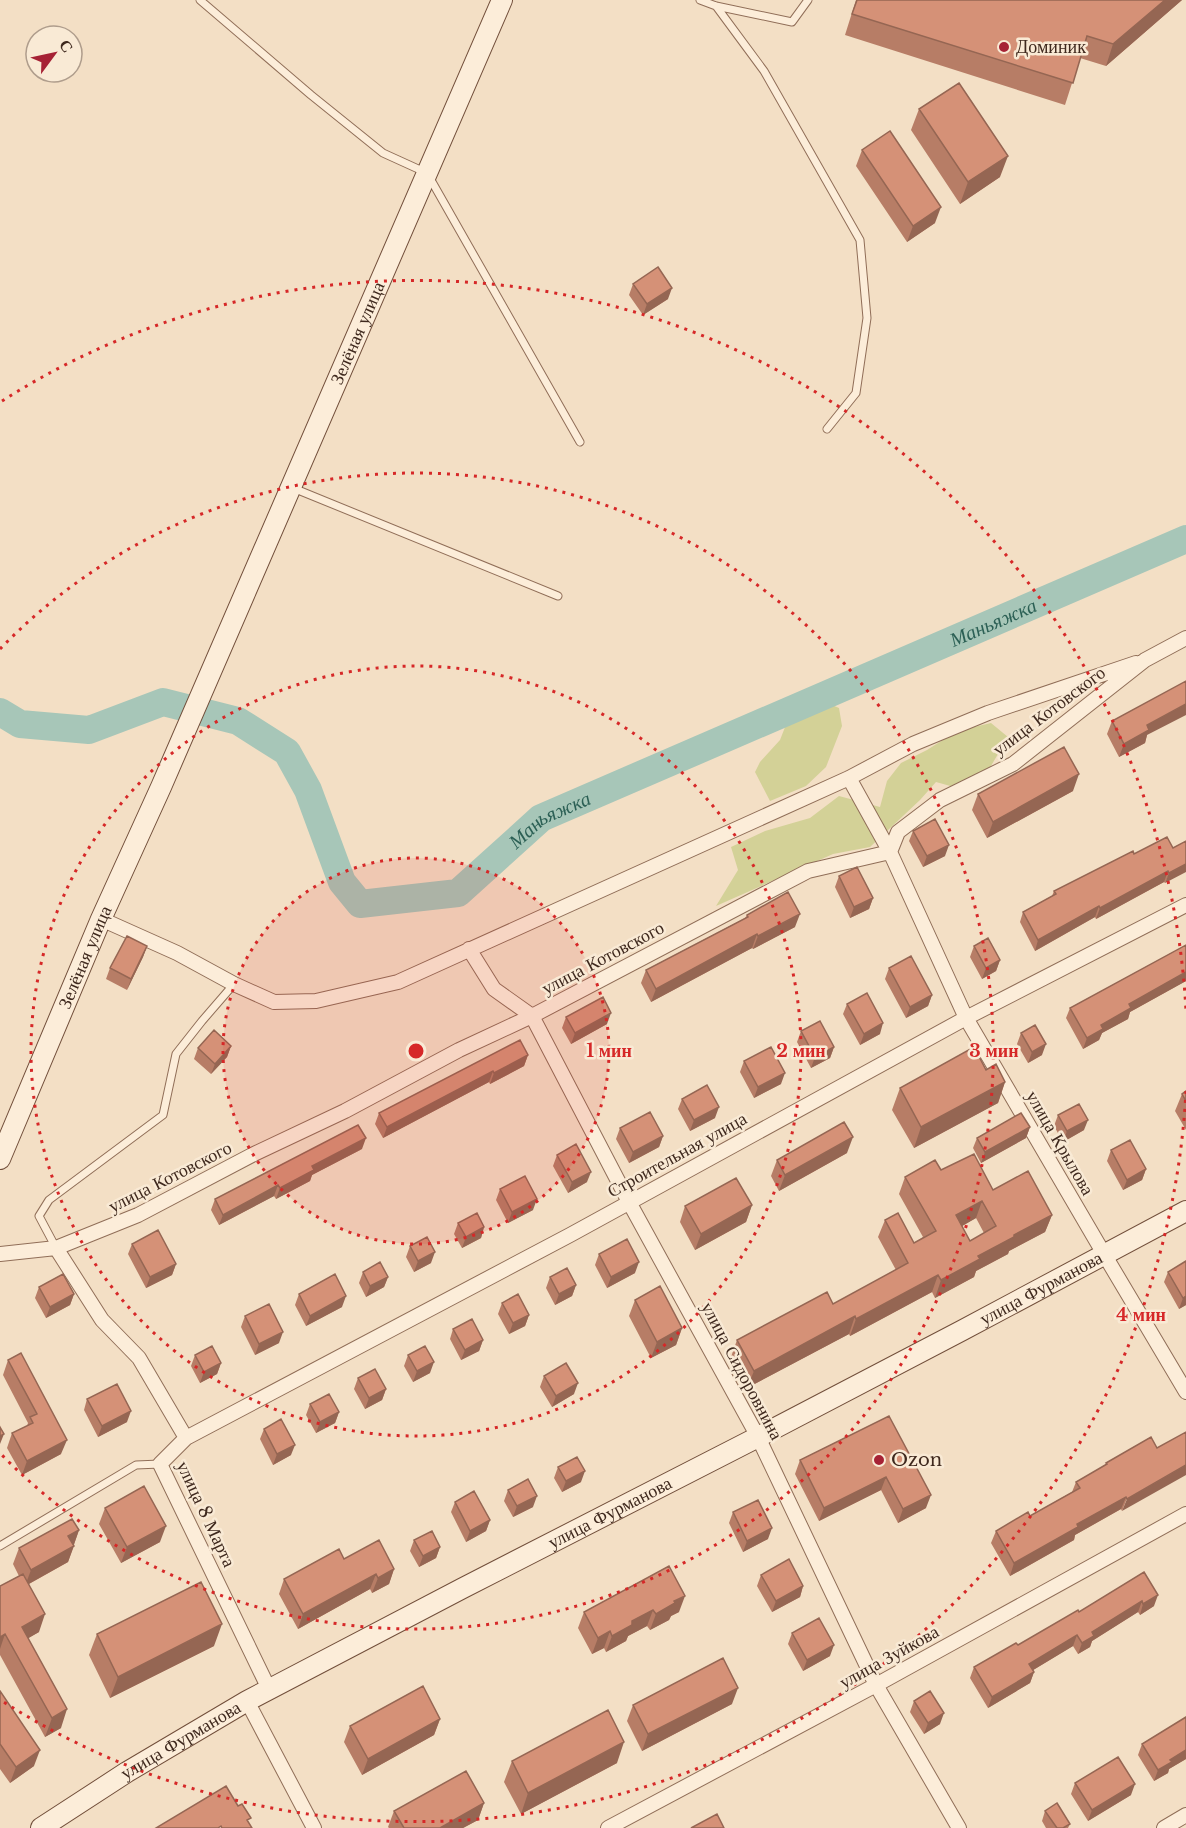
<svg xmlns="http://www.w3.org/2000/svg" width="1186" height="1828" viewBox="0 0 1186 1828" font-family="'Libre Baskerville',serif">
	<style>
		.green { fill: #d3d197 }
		.lines { fill: none; stroke-linecap: round; stroke-linejoin: round }
		.river { stroke: #a7c6b8; stroke-width: 28 }
		.lane-casing { stroke: #906e58; stroke-width: 9 }
		.street-casing { stroke: #906e58; stroke-width: 16 }
		.secondary-casing { stroke: #724f3b; stroke-width: 22 }
		.lane { stroke: #fcedd9; stroke-width: 7 }
		.street { stroke: #fcedd9; stroke-width: 14 }
		.secondary { stroke: #fcedd9; stroke-width: 20 }
		.wall { fill: #b77d66; fill-rule: evenodd }
		.shaded-wall { fill: #956653 }
		.building { fill: #d59177; stroke: #956653; stroke-width: 1.5; fill-rule: evenodd }
		.ring { fill: none; stroke: #d62828; stroke-width: 3; stroke-dasharray: 3 6 }
		.poi-dot { fill: #a62235; stroke: #f9ead5; stroke-width: 2 }
		.labels { text-anchor: middle; stroke-width: 5; stroke-linejoin: round; paint-order: stroke }
		.poi-label { font-size: 18px; fill: #3f291e; stroke: #f9ead5; text-anchor: start }
		.street-label { font-size: 18px; fill: #3f291e; stroke: #f9ead5 }
		.water-label { font-size: 20px; font-style: italic; fill: #2c6055; stroke: #f9ead5 }
		.centre { fill: #d62828; stroke: #f9ead5; stroke-width: 3 }
		.ring-label { font-size: 18px; text-anchor: middle; font-weight: bold; fill: #d62828; stroke: #f9ead5; stroke-width: 5; stroke-linejoin: round; paint-order: stroke }
	</style>
	<rect width="100%" height="100%" fill="#f3dfc5"/>
	<path class="green" d="M825,702L839,708L842,726L826,767L806,786L770,801L755,772L760,762L780,740L789,717Z
		M991,723L1008,737L988,771L954,787L936,782L920,800L870,847L833,854L716,906L738,870L731,847L765,831L810,818L839,796L880,807L887,781L901,763L927,750L957,731Z"/>
	<g class="lines">
		<path class="river" id="s1" d="M0,712L20,724L89,730L163,702L238,721L287,752L308,790L342,882L360,904L458,893L541,818L1186,539"/>
		<defs>
			<path id="lane" d="M200,0L311,95L383,153L427,173L580,442
				M700,0L716,6L792,22L808,0
				M716,6L764,71L860,240L867,318L856,393L827,429
				M293,488L558,596
				M56,1248L39,1216L49,1200L163,1115L176,1054L202,1021L234,984
				M0,1546L136,1465L160,1464"/>
			<path id="street" d="M849,778L890,852L966,1018L1104,1254L1186,1392
				M101,919L177,953L234,984L274,1002L316,1001L398,982L849,778L913,744L988,713L1136,663
				M469,949L494,989L532,1016L629,1202L758,1437L876,1685L959,1828
				M56,1248L102,1320L139,1358L186,1438
				M0,1254L56,1248L138,1215L254,1154L345,1111L459,1050L532,1016L808,871L890,852L898,832L940,800L1013,764L1145,660L1186,638
				M269,1689L160,1464L186,1438L570,1235L966,1018L1186,905
				M247,1701L314,1828
				M608,1828L876,1685L1186,1514
				M1164,1828L1186,1815"/>
			<g id="secondary">
				<path id="s2" d="M0,1159L101,919L161,787L502,0"/>
				<path id="s3" d="M41,1828L127,1772L247,1701L463,1588L758,1437L961,1331L1186,1211"/>
			</g>
		</defs>
		<use href="#lane" class="lane-casing"/>
		<use href="#street" class="street-casing"/>
		<use href="#secondary" class="secondary-casing"/>
		<use href="#lane" class="lane"/>
		<use href="#street" class="street"/>
		<use href="#secondary" class="secondary"/>
	</g>
	<path class="wall" d="M856,0H1182L1106,66L1080,58L1065,105L845,35Z
		M919,109L1000,177L960,204L911,130Z
		M862,150L935,223L907,242L856,166Z
		M633,284L668,299L643,315L629,295Z
		M1112,721L1147,735L1145,743L1119,757L1107,734Z
		M1073,791L987,838L972,810L978,794Z
		M913,831L945,856L923,867L909,841Z
		M1186,841L1165,883L1164,882L1096,919L1095,917L1035,951L1020,922L1023,912L1052,896L1054,891L1134,854L1173,848Z
		M839,876L873,898L869,909L850,918L835,887Z
		M747,915L795,927L753,949L752,948L651,1002L641,983L646,970L745,918Z
		M1186,945V981L1130,1012L1128,1019L1102,1033L1099,1040L1083,1049L1066,1018L1070,1008Z
		M147,946L143,957L127,990L106,979L110,968Z
		M974,946L1000,960L996,971L982,979L970,957Z
		M889,968L932,995L928,1006L906,1018L885,979Z
		M847,1004L880,1034L860,1045L843,1014Z
		M566,1017L607,1024L571,1044L562,1028Z
		M801,1031L834,1047L830,1058L811,1068L797,1042Z
		M1021,1033L1042,1055L1028,1063L1017,1044Z
		M231,1046L227,1057L211,1074L194,1059L198,1048Z
		M528,1055L524,1066L490,1084L489,1082L383,1138L375,1124L379,1113Z
		M744,1061L781,1084L754,1098L740,1072Z
		M986,1070L1005,1082L998,1103L914,1148L892,1110L900,1088Z
		M1186,1091V1130L1175,1111L1182,1094Z
		M682,1099L715,1118L690,1131L678,1109Z
		M1058,1115L1084,1130L1063,1142L1054,1126Z
		M1030,1127L1026,1138L981,1163L973,1148L977,1138Z
		M620,1128L663,1136L659,1147L629,1163L616,1139Z
		M362,1149L312,1175L310,1181L276,1199L274,1196L219,1225L211,1210L215,1199Z
		M1111,1150L1146,1169L1142,1180L1123,1190L1107,1161Z
		M847,1153L779,1191L771,1176L777,1160Z
		M557,1155L587,1182L568,1193L553,1166Z
		M941,1170L993,1190L1052,1215L1045,1232L1009,1251L1008,1254L976,1271L974,1277L935,1298L932,1292L850,1336L849,1334L747,1388L731,1357L737,1340L833,1304L896,1270L878,1237L885,1220L914,1243L923,1237L899,1194L905,1177ZM976,1218L984,1233L970,1241L962,1226Z
		M500,1189L533,1210L508,1223L496,1200Z
		M752,1205L746,1222L695,1250L680,1222L685,1206Z
		M458,1223L484,1227L481,1238L462,1248L454,1234Z
		M132,1244L176,1264L172,1275L146,1288L128,1254Z
		M410,1246L431,1263L414,1272L406,1257Z
		M599,1254L635,1273L607,1288L595,1265Z
		M1186,1261V1305L1179,1309L1164,1282L1168,1272Z
		M363,1272L388,1277L384,1287L366,1297L359,1283Z
		M550,1277L576,1285L572,1296L555,1305L546,1288Z
		M39,1287L74,1294L70,1305L46,1318L35,1298Z
		M299,1294L342,1307L306,1326L295,1305Z
		M635,1300L682,1328L676,1345L651,1358L629,1316Z
		M502,1303L529,1315L525,1326L509,1334L498,1314Z
		M245,1316L279,1343L255,1355L241,1327Z
		M453,1329L483,1340L479,1351L461,1360L450,1339Z
		M195,1355L221,1363L217,1374L200,1383L191,1366Z
		M408,1355L430,1373L413,1382L404,1366Z
		M8,1360L61,1454L22,1475L7,1448L12,1433L27,1426L28,1423L3,1375Z
		M544,1376L574,1394L552,1407L540,1387Z
		M358,1378L386,1389L382,1400L365,1409L354,1389Z
		M87,1399L127,1422L98,1437L84,1410Z
		M310,1404L339,1412L335,1423L316,1433L306,1415Z
		M889,1416L926,1508L898,1523L881,1490L819,1521L795,1474L800,1460Z
		M264,1429L291,1455L273,1465L260,1439Z
		M1151,1437L1122,1511L1121,1509L1075,1535L1074,1540L1010,1576L991,1543L996,1531L1030,1516L1072,1492L1076,1482L1105,1466L1106,1463Z
		M558,1467L581,1482L562,1492L554,1478Z
		M508,1490L533,1507L513,1517L504,1501Z
		M455,1502L490,1520L486,1531L466,1542L451,1512Z
		M105,1508L160,1542L121,1563L99,1524Z
		M733,1512L768,1539L743,1552L729,1523Z
		M79,1530L68,1562L29,1584L39,1632L28,1638L61,1728L45,1737L0,1655V1586L19,1576L13,1564L19,1548Z
		M414,1540L440,1547L436,1558L419,1567L410,1551Z
		M344,1559L394,1569L389,1584L372,1593L370,1589L298,1629L279,1594L284,1579Z
		M669,1566L679,1612L671,1616L669,1620L650,1630L647,1626L628,1636L626,1641L606,1652L604,1648L592,1654L578,1628L584,1612Z
		M1144,1572L1154,1606L1140,1615L1138,1612L1092,1641L1090,1647L1078,1654L1073,1646L1033,1670L1034,1672L1030,1683L988,1708L970,1678L974,1667L1018,1645L1079,1612Z
		M761,1575L803,1586L800,1597L772,1612L757,1586Z
		M792,1633L830,1656L803,1671L788,1644Z
		M97,1634L214,1646L110,1698L89,1655Z
		M0,1691L34,1766L10,1783L0,1769Z
		M914,1701L940,1724L924,1734L910,1712Z
		M732,1704L642,1751L627,1721L633,1705Z
		M1186,1717V1759L1169,1769L1168,1773L1154,1781L1138,1755L1142,1744Z
		M440,1719L434,1735L362,1775L344,1742L350,1726Z
		M512,1761L617,1763L521,1814L504,1782Z
		M1075,1783L1131,1795L1088,1821L1071,1794Z
		M484,1803L478,1820L463,1828H389L388,1827L394,1811Z
		M1045,1811L1070,1824L1068,1828H1046L1042,1821Z"/>
	<path class="shaded-wall" d="M1165,0H1182L1106,66L1113,44Z
		M1008,156L1000,177L960,204L968,182Z
		M941,207L935,223L907,242L913,226Z
		M672,288L668,299L643,315L647,304Z
		M1186,704V715L1147,735L1145,743L1119,757L1124,744L1147,725Z
		M1079,774L1073,791L987,838L993,822Z
		M949,845L945,856L923,867L927,856Z
		M1186,864V872L1165,883L1169,873Z
		M1168,871L1164,882L1096,919L1100,908Z
		M873,898L869,909L850,918L854,907Z
		M1099,906L1095,917L1035,951L1038,940Z
		M800,914L795,927L753,949L758,936Z
		M757,934L752,948L651,1002L656,989Z
		M147,946L143,957L127,990L131,979Z
		M1000,960L996,971L982,979L986,968Z
		M1186,972V981L1130,1012L1128,1019L1102,1033L1099,1040L1083,1049L1087,1038L1101,1025L1129,1004Z
		M932,995L928,1006L906,1018L910,1007Z
		M611,1013L607,1024L571,1044L575,1033Z
		M883,1023L880,1034L860,1045L864,1034Z
		M1046,1044L1042,1055L1028,1063L1032,1052Z
		M231,1046L227,1057L211,1074L215,1064Z
		M834,1047L830,1058L811,1068L815,1057Z
		M528,1055L524,1066L490,1084L494,1073Z
		M493,1071L489,1082L383,1138L387,1127Z
		M785,1073L781,1084L754,1098L758,1087Z
		M1005,1082L998,1103L914,1148L921,1127Z
		M719,1107L715,1118L690,1131L694,1120Z
		M1088,1120L1084,1130L1063,1142L1067,1131Z
		M1030,1127L1026,1138L981,1163L985,1152Z
		M663,1136L659,1147L629,1163L633,1152Z
		M853,1137L847,1153L779,1191L785,1175Z
		M366,1138L362,1149L312,1175L310,1181L276,1199L280,1188L312,1166Z
		M1146,1169L1142,1180L1123,1190L1127,1180Z
		M591,1172L587,1182L568,1193L572,1182Z
		M278,1185L274,1196L219,1225L223,1215Z
		M537,1199L533,1210L508,1223L512,1212Z
		M982,1201L976,1218L950,1233L956,1215Z
		M752,1205L746,1222L695,1250L701,1234Z
		M1052,1215L1045,1232L1009,1251L1008,1254L976,1271L974,1277L935,1298L941,1280L978,1256L1014,1235Z
		M484,1227L481,1238L462,1248L466,1237Z
		M435,1252L431,1263L414,1272L418,1261Z
		M639,1262L635,1273L607,1288L611,1277Z
		M176,1264L172,1275L146,1288L150,1277Z
		M938,1275L932,1292L850,1336L856,1319Z
		M388,1277L384,1287L366,1297L370,1286Z
		M576,1285L572,1296L555,1305L559,1294Z
		M74,1294L70,1305L46,1318L50,1307Z
		M346,1296L342,1307L306,1326L310,1316Z
		M1186,1296V1305L1179,1309L1183,1298Z
		M529,1315L525,1326L509,1334L513,1323Z
		M855,1316L849,1334L747,1388L754,1371Z
		M682,1328L676,1345L651,1358L657,1342Z
		M283,1332L279,1343L255,1355L259,1344Z
		M483,1340L479,1351L461,1360L465,1350Z
		M434,1362L430,1373L413,1382L417,1371Z
		M221,1363L217,1374L200,1383L204,1372Z
		M578,1383L574,1394L552,1407L556,1396Z
		M386,1389L382,1400L365,1409L369,1398Z
		M131,1411L127,1422L98,1437L102,1426Z
		M339,1412L335,1423L316,1433L320,1422Z
		M4,1434L0,1444V1436Z
		M67,1440L61,1454L22,1475L27,1461Z
		M295,1445L291,1455L273,1465L277,1454Z
		M1186,1465V1475L1122,1511L1127,1499Z
		M585,1471L581,1482L562,1492L566,1481Z
		M886,1477L881,1490L819,1521L824,1508Z
		M931,1495L926,1508L898,1523L903,1509Z
		M537,1496L533,1507L513,1517L517,1506Z
		M1126,1497L1121,1509L1075,1535L1074,1540L1010,1576L1014,1563L1077,1524Z
		M490,1520L486,1531L466,1542L470,1531Z
		M166,1526L160,1542L121,1563L127,1547Z
		M772,1528L768,1539L743,1552L747,1541Z
		M79,1530L73,1547L68,1536Z
		M74,1546L68,1562L25,1586L31,1570Z
		M440,1547L436,1558L419,1567L423,1556Z
		M394,1569L389,1584L372,1593L378,1578Z
		M376,1574L370,1589L298,1629L303,1614Z
		M803,1586L800,1597L772,1612L776,1601Z
		M1158,1595L1154,1606L1140,1615L1143,1604Z
		M685,1596L679,1612L671,1616L669,1620L650,1630L656,1614L674,1601Z
		M1142,1601L1138,1612L1092,1641L1090,1647L1078,1654L1082,1643L1092,1632Z
		M653,1610L647,1626L628,1636L626,1641L606,1652L612,1636L632,1621Z
		M45,1614L39,1632L15,1646L22,1627Z
		M222,1624L214,1646L110,1698L118,1677Z
		M610,1631L604,1648L592,1654L598,1638Z
		M5,1634L0,1649V1637Z
		M1077,1635L1073,1646L1025,1675L1029,1664Z
		M834,1645L830,1656L803,1671L807,1660Z
		M1034,1672L1030,1683L988,1708L992,1697Z
		M738,1688L732,1704L642,1751L648,1734Z
		M67,1709L61,1728L45,1737L52,1718Z
		M944,1713L940,1724L924,1734L928,1723Z
		M440,1719L434,1735L362,1775L368,1759Z
		M624,1742L617,1763L521,1814L528,1793Z
		M40,1750L34,1766L10,1783L16,1767Z
		M1186,1750V1759L1169,1769L1168,1773L1154,1781L1158,1770L1170,1760Z
		M1135,1784L1131,1795L1088,1821L1092,1810Z
		M484,1803L478,1820L463,1828H440Z"/>
	<path class="building" d="M857,0H1165L1113,44L1087,36L1073,83L852,14Z
		M959,83L1008,156L968,182L919,109Z
		M890,131L941,207L913,226L862,150Z
		M658,267L672,288L647,304L633,284Z
		M1186,681V704L1147,725L1149,730L1124,744L1112,721Z
		M1064,747L1079,774L993,822L978,794Z
		M935,819L949,845L927,856L913,831Z
		M1167,837L1173,848L1186,841V864L1169,873L1168,871L1100,908L1099,906L1038,940L1023,912L1056,894L1054,891L1133,851L1134,854Z
		M857,867L873,898L854,907L839,876Z
		M788,892L800,914L758,936L757,934L656,989L646,970L748,917L747,915Z
		M127,936L147,946L131,979L110,968Z
		M988,938L1000,960L986,968L974,946Z
		M1186,945V972L1129,1004L1131,1008L1101,1025L1103,1029L1087,1038L1070,1008Z
		M911,956L932,995L910,1007L889,968Z
		M867,993L883,1023L864,1034L847,1004Z
		M603,997L611,1013L575,1033L566,1017Z
		M820,1021L834,1047L815,1057L801,1031Z
		M1035,1025L1046,1044L1032,1052L1021,1033Z
		M214,1030L231,1046L215,1064L198,1048Z
		M520,1040L528,1055L494,1073L493,1071L387,1127L379,1113Z
		M771,1047L785,1073L758,1087L744,1061Z
		M974,1047L986,1070L996,1064L1005,1082L921,1127L900,1088Z
		M707,1085L719,1107L694,1120L682,1099Z
		M1186,1091V1101L1182,1094Z
		M1079,1104L1088,1120L1067,1131L1058,1115Z
		M650,1112L663,1136L633,1152L620,1128Z
		M1021,1113L1030,1127L985,1152L977,1138Z
		M844,1122L853,1137L785,1175L777,1160Z
		M358,1125L366,1138L312,1166L314,1170L280,1188L278,1185L223,1215L215,1199Z
		M1130,1140L1146,1169L1127,1180L1111,1150Z
		M576,1144L591,1172L572,1182L557,1155Z
		M974,1154L993,1190L1028,1171L1052,1215L1014,1235V1237L978,1256L980,1259L941,1280L938,1275L856,1319L855,1316L754,1371L737,1340L827,1292L833,1304L908,1263L885,1220L898,1213L914,1243L936,1231L905,1177L935,1160L941,1170ZM982,1201L996,1226L970,1241L956,1215Z
		M525,1176L537,1199L512,1212L500,1189Z
		M736,1178L752,1205L701,1234L685,1206Z
		M477,1213L484,1227L466,1237L458,1223Z
		M158,1230L176,1264L150,1277L132,1244Z
		M427,1237L435,1252L418,1261L410,1246Z
		M627,1239L639,1262L611,1277L599,1254Z
		M1186,1261V1296L1183,1298L1168,1272Z
		M380,1262L388,1277L370,1286L363,1272Z
		M567,1268L576,1285L559,1294L550,1277Z
		M63,1274L74,1294L50,1307L39,1287Z
		M335,1274L346,1296L310,1316L299,1294Z
		M660,1286L682,1328L657,1342L635,1300Z
		M518,1294L529,1315L513,1323L502,1303Z
		M269,1304L283,1332L259,1344L245,1316Z
		M472,1319L483,1340L465,1350L453,1329Z
		M212,1346L221,1363L204,1372L195,1355Z
		M425,1346L434,1362L417,1371L408,1355Z
		M21,1353L67,1440L27,1461L12,1433L33,1423L30,1417L37,1414L8,1360Z
		M566,1363L578,1383L556,1396L544,1376Z
		M375,1369L386,1389L369,1398L358,1378Z
		M117,1384L131,1411L102,1426L87,1399Z
		M329,1394L339,1412L320,1422L310,1404Z
		M889,1416L931,1495L903,1509L886,1477L824,1508L800,1460Z
		M281,1419L295,1445L277,1454L264,1429Z
		M0,1427L4,1434L0,1436Z
		M1186,1432V1465L1127,1499L1126,1497L1077,1524L1078,1527L1014,1563L996,1531L1028,1512L1030,1516L1080,1488L1076,1482L1107,1464L1106,1463L1151,1437L1157,1448Z
		M577,1457L585,1471L566,1481L558,1467Z
		M528,1479L537,1496L517,1506L508,1490Z
		M144,1486L166,1526L127,1547L105,1508Z
		M474,1491L490,1520L470,1531L455,1502Z
		M758,1500L772,1528L747,1541L733,1512Z
		M72,1519L79,1530L68,1536L74,1546L31,1570L19,1548Z
		M432,1531L440,1547L423,1556L414,1540Z
		M379,1540L394,1569L378,1578L376,1574L303,1614L284,1579L339,1549L344,1559Z
		M789,1559L803,1586L776,1601L761,1575Z
		M669,1566L685,1596L674,1601L675,1603L656,1614L653,1610L632,1621V1625L612,1636L610,1631L598,1638L584,1612Z
		M1144,1572L1158,1595L1143,1604L1142,1601L1092,1632L1094,1636L1082,1643L1077,1635L1029,1664L1034,1672L992,1697L974,1667L1016,1643L1018,1645L1078,1610L1079,1612Z
		M23,1574L45,1614L22,1627L67,1709L52,1718L5,1634L0,1637V1586Z
		M201,1582L222,1624L118,1677L97,1634Z
		M819,1618L834,1645L807,1660L792,1633Z
		M723,1658L738,1688L648,1734L633,1705Z
		M423,1686L440,1719L368,1759L350,1726Z
		M0,1691L40,1750L16,1767L0,1744Z
		M930,1691L944,1713L928,1723L914,1701Z
		M608,1710L624,1742L528,1793L512,1761Z
		M1186,1717V1750L1170,1760L1172,1762L1158,1770L1142,1744Z
		M1118,1757L1135,1784L1092,1810L1075,1783Z
		M466,1771L484,1803L440,1828H404L394,1811Z
		M226,1786L238,1806L242,1804L251,1818L247,1820L252,1828H222L221,1826L218,1828H156Z
		M1057,1803L1070,1824L1063,1828H1057L1045,1811Z
		M717,1814L724,1828H691Z"/>
	<circle cx="416" cy="1051" r="193" fill="#d62828" fill-opacity=".12"/>
	<g class="ring">
		<circle cx="416" cy="1051" r="193"/>
		<circle cx="416" cy="1051" r="385"/>
		<path d="M0 649A578 578 0 1 1 0 1453"/>
		<path d="M1186 1091A771 771 0 0 1 2 1701M2 401A771 771 0 0 1 1186 1011"/>
	</g>
	<g class="poi-dot">
		<circle cx="1004" cy="47" r="6"/>
		<circle cx="879" cy="1460" r="6"/>
	</g>
	<g class="labels">
		<g class="poi-label">
			<text x="1016" y="53">Доминик</text>
			<text x="891" y="1466">Ozon</text>
		</g>
		<g class="street-label">
			<text dy="6" stroke="none"><textPath href="#s2" startOffset="900">Зелёная улица</textPath></text>
			<text transform="translate(1049 711) rotate(-37)" y="6">улица Котовского</text>
			<text dy="6" stroke="none"><textPath href="#s2" startOffset="219">Зелёная улица</textPath></text>
			<text transform="translate(603 958) rotate(-28)" y="6">улица Котовского</text>
			<text transform="translate(1060 1143) rotate(60)" y="6">улица Крылова</text>
			<text transform="translate(677 1155) rotate(-29)" y="6">Строительная улица</text>
			<text transform="translate(170 1177) rotate(-27)" y="6">улица Котовского</text>
			<text dy="6" stroke="none"><textPath href="#s3" startOffset="1137">улица Фурманова</textPath></text>
			<text transform="translate(742 1371) rotate(62)" y="6">улица Сидоровнина</text>
			<text transform="translate(206 1514) rotate(65)" y="6">улица 8 Марта</text>
			<text dy="6" stroke="none"><textPath href="#s3" startOffset="651">улица Фурманова</textPath></text>
			<text transform="translate(889 1657) rotate(-29)" y="6">улица Зуйкова</text>
			<text dy="6" stroke="none"><textPath href="#s3" startOffset="165">улица Фурманова</textPath></text>
		</g>
		<g class="water-label">
			<text dy="7" stroke="none"><textPath href="#s1" startOffset="1180">Маньяжка</textPath></text>
			<text dy="7" stroke="none"><textPath href="#s1" startOffset="694">Маньяжка</textPath></text>
		</g>
	</g>
	<circle cx="416" cy="1051" r="9" class="centre"/>
	<g class="ring-label">
		<text x="609" y="1057">1 мин</text>
		<text x="801" y="1057">2 мин</text>
		<text x="994" y="1057">3 мин</text>
		<text x="1141" y="1321">4 мин</text>
	</g>
	<g transform="translate(54 54) rotate(57)"><circle r="28" fill="#f9ead5" stroke="#af9d8c" stroke-width="1.5"/>
	<path d="M0-4.5L10 22L0 15L-10 22Z" fill="#a62235"/>
	<text y="-9" font-size="16" font-weight="bold" text-anchor="middle" fill="#3f291e">С</text>
	</g>
</svg>
